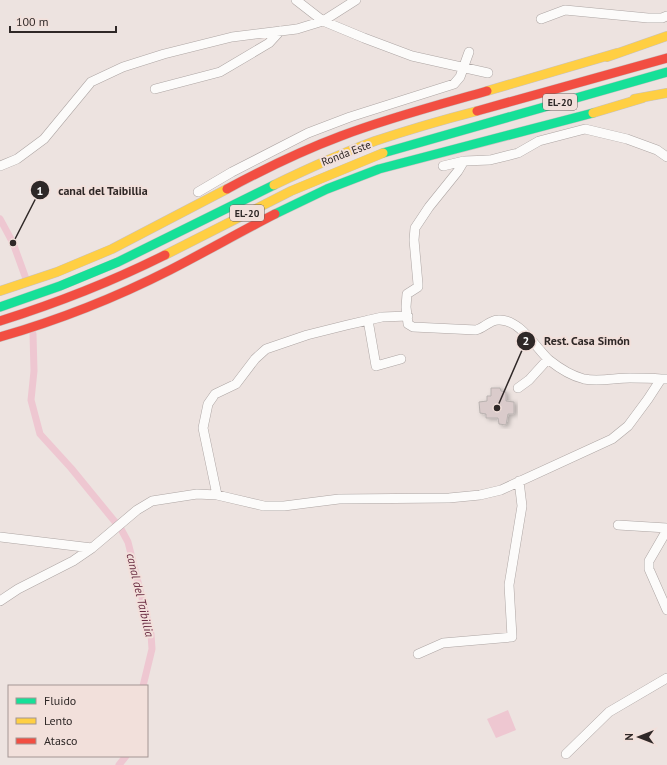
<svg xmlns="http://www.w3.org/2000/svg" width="667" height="765" viewBox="0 0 667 765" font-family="'PT Sans',sans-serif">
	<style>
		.water { fill: #eec7d1 }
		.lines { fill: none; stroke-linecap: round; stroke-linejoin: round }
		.canal { stroke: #eec7d1; stroke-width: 7 }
		.building { fill: #dacbcb; stroke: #b9b2b0; filter: url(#shadow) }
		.street-casing { stroke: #ada5a3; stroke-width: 10 }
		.fast-casing { stroke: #c7c2c1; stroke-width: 10 }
		.slow-casing { stroke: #c7c2c1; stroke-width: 10 }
		.jam-casing { stroke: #c7c2c1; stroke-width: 10 }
		.street { stroke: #fcfbfa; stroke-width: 9 }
		.fast { stroke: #16e098; stroke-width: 9 }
		.slow { stroke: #ffcf43; stroke-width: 9 }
		.jam { stroke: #f24e42; stroke-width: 9 }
		.labels { text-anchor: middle; stroke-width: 4; stroke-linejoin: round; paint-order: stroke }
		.shield { fill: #f2e0db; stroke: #6a5f5d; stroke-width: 1 }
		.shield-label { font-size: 10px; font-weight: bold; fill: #2f2827 }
		.street-label { font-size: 11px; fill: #2f2827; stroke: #f2e0db }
		.water-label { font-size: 12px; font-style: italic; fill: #6a2c42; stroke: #f2e0db }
		.leader { fill: none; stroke: #2f2827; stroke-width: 1.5 }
		.callout-dot { fill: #2f2827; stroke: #f2e0db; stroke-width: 1.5 }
		.mark-label { font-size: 12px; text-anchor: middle; font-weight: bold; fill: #fff }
		.callout-label { font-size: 12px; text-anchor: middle; font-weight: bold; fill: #2f2827; stroke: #f2e0db; stroke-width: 4; stroke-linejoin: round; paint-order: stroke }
	</style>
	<defs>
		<filter id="shadow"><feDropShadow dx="2.5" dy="1.5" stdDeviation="2" flood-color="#0004"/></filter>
	</defs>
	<rect width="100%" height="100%" fill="#ede3e0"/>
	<path class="water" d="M508,710L516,730L496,738L487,719Z"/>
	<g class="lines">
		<path class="canal" d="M0,219L13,243L25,276
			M33,334L34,371L31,400L40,434L71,468L116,523
			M121,529L128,542L151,634L152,649L143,686
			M119,765L126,756"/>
	</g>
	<path class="building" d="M491,388H500L501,391L506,392V401L514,402V414H508L506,425L499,424L498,418H486V414L480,413L479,402L487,401V396H491Z"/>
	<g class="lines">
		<defs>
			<path id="street" d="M296,0L323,21L364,38L412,56L488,73
				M541,19L565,10L648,18H662L667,16
				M155,89L220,72L269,43L280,31
				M464,161L458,171L429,207L415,228L414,240L418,284V287L407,294L406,307L408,324L413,327L476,330C484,328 490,320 498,320C519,318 536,348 549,360C559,368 572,376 584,379C599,382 615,378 630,378C640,378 650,378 661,379
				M0,166L17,159L44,139L91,82L123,67L164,54L232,37L297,29L323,21L356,0
				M443,166L464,161L490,160L518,153L539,141L585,129L627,139L657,150L667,157
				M198,192L232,172L308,133L350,117L454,84L460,77L469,52
				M368,320L376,366L401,359
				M518,388L529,380L548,359
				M217,495L203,428L208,404L215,394L236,384L255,359L266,349L307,335L347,325L382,317L408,316
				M618,525L667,528
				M667,530L649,561V569L667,610
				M0,537L92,548
				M0,601L18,589L73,561L92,548L137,510L152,501L197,494L217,495L264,506H284L339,499L449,498L480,495L501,490L612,439L628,426L648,399L661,379H667
				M418,654L443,643L512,637L509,585L522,506L519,481
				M566,754L609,712L667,678"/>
			<path id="fast" d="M383,153L667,72
				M275,214L327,189L379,169L593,113
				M0,307L60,286L118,262L274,185"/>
			<path id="slow" d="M607,57L667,36
				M487,91L617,53
				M634,99L667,93
				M593,113L643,98
				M274,185C307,169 340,154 375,141C408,130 442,120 477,111
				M165,255L291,191L383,153
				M0,291L57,272L112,249L227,189"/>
			<path id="jam" d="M477,111L667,58
				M227,189C264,169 301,151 341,136C388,118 438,105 487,91
				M0,321C57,303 111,282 165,255
				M0,337C59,320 115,298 170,270C205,252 240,232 275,214"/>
		</defs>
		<use href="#street" class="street-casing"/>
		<use href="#fast" class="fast-casing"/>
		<use href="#slow" class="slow-casing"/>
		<use href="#jam" class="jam-casing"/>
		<use href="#street" class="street"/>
		<use href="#fast" class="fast"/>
		<use href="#slow" class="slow"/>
		<use href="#jam" class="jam"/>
	</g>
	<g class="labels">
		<g class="shield">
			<rect x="543" y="94" width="34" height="16" rx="3"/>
			<rect x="230" y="205" width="34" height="16" rx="3"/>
		</g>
		<g class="shield-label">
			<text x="560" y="106">EL-20</text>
			<text x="247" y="217">EL-20</text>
		</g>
		<g class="street-label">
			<text transform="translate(346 153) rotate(-21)" y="4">Ronda Este</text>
		</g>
		<g class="water-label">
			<text transform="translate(140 595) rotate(77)" y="4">canal del Taibillia</text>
		</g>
	</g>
	<path class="leader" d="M13 243L40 190M497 408L526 341"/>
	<g class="callout-dot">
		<circle cx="13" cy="243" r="4"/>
		<circle cx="497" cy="408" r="4"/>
		<circle cx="40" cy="190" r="10"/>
		<circle cx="526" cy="341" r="10"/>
	</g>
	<g class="mark-label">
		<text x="40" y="195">1</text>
		<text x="526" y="345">2</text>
	</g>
	<g class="callout-label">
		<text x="103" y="195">canal del Taibillia</text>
		<text x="587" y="345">Rest. Casa Simón</text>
	</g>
	<rect x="8" y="685" width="140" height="72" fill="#f2e0db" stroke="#a49693"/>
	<rect x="16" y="698" width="20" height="6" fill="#16e098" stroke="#a49693"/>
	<text x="44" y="705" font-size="12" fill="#2f2827">Fluido</text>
	<rect x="16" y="718" width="20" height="6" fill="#ffcf43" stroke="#a49693"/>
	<text x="44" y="725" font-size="12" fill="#2f2827">Lento</text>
	<rect x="16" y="738" width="20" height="6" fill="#f24e42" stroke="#a49693"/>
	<text x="44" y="745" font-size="12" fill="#2f2827">Atasco</text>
	<g transform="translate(639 737) rotate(270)" stroke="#f2e0db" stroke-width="3" paint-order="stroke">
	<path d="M0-3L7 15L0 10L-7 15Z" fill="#2f2827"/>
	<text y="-6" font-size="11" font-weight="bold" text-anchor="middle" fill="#2f2827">N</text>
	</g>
	<path d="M10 26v6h106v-6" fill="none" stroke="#2f2827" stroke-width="2"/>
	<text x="16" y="26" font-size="12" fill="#2f2827" stroke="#f2e0db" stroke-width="3" paint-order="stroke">100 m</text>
</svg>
